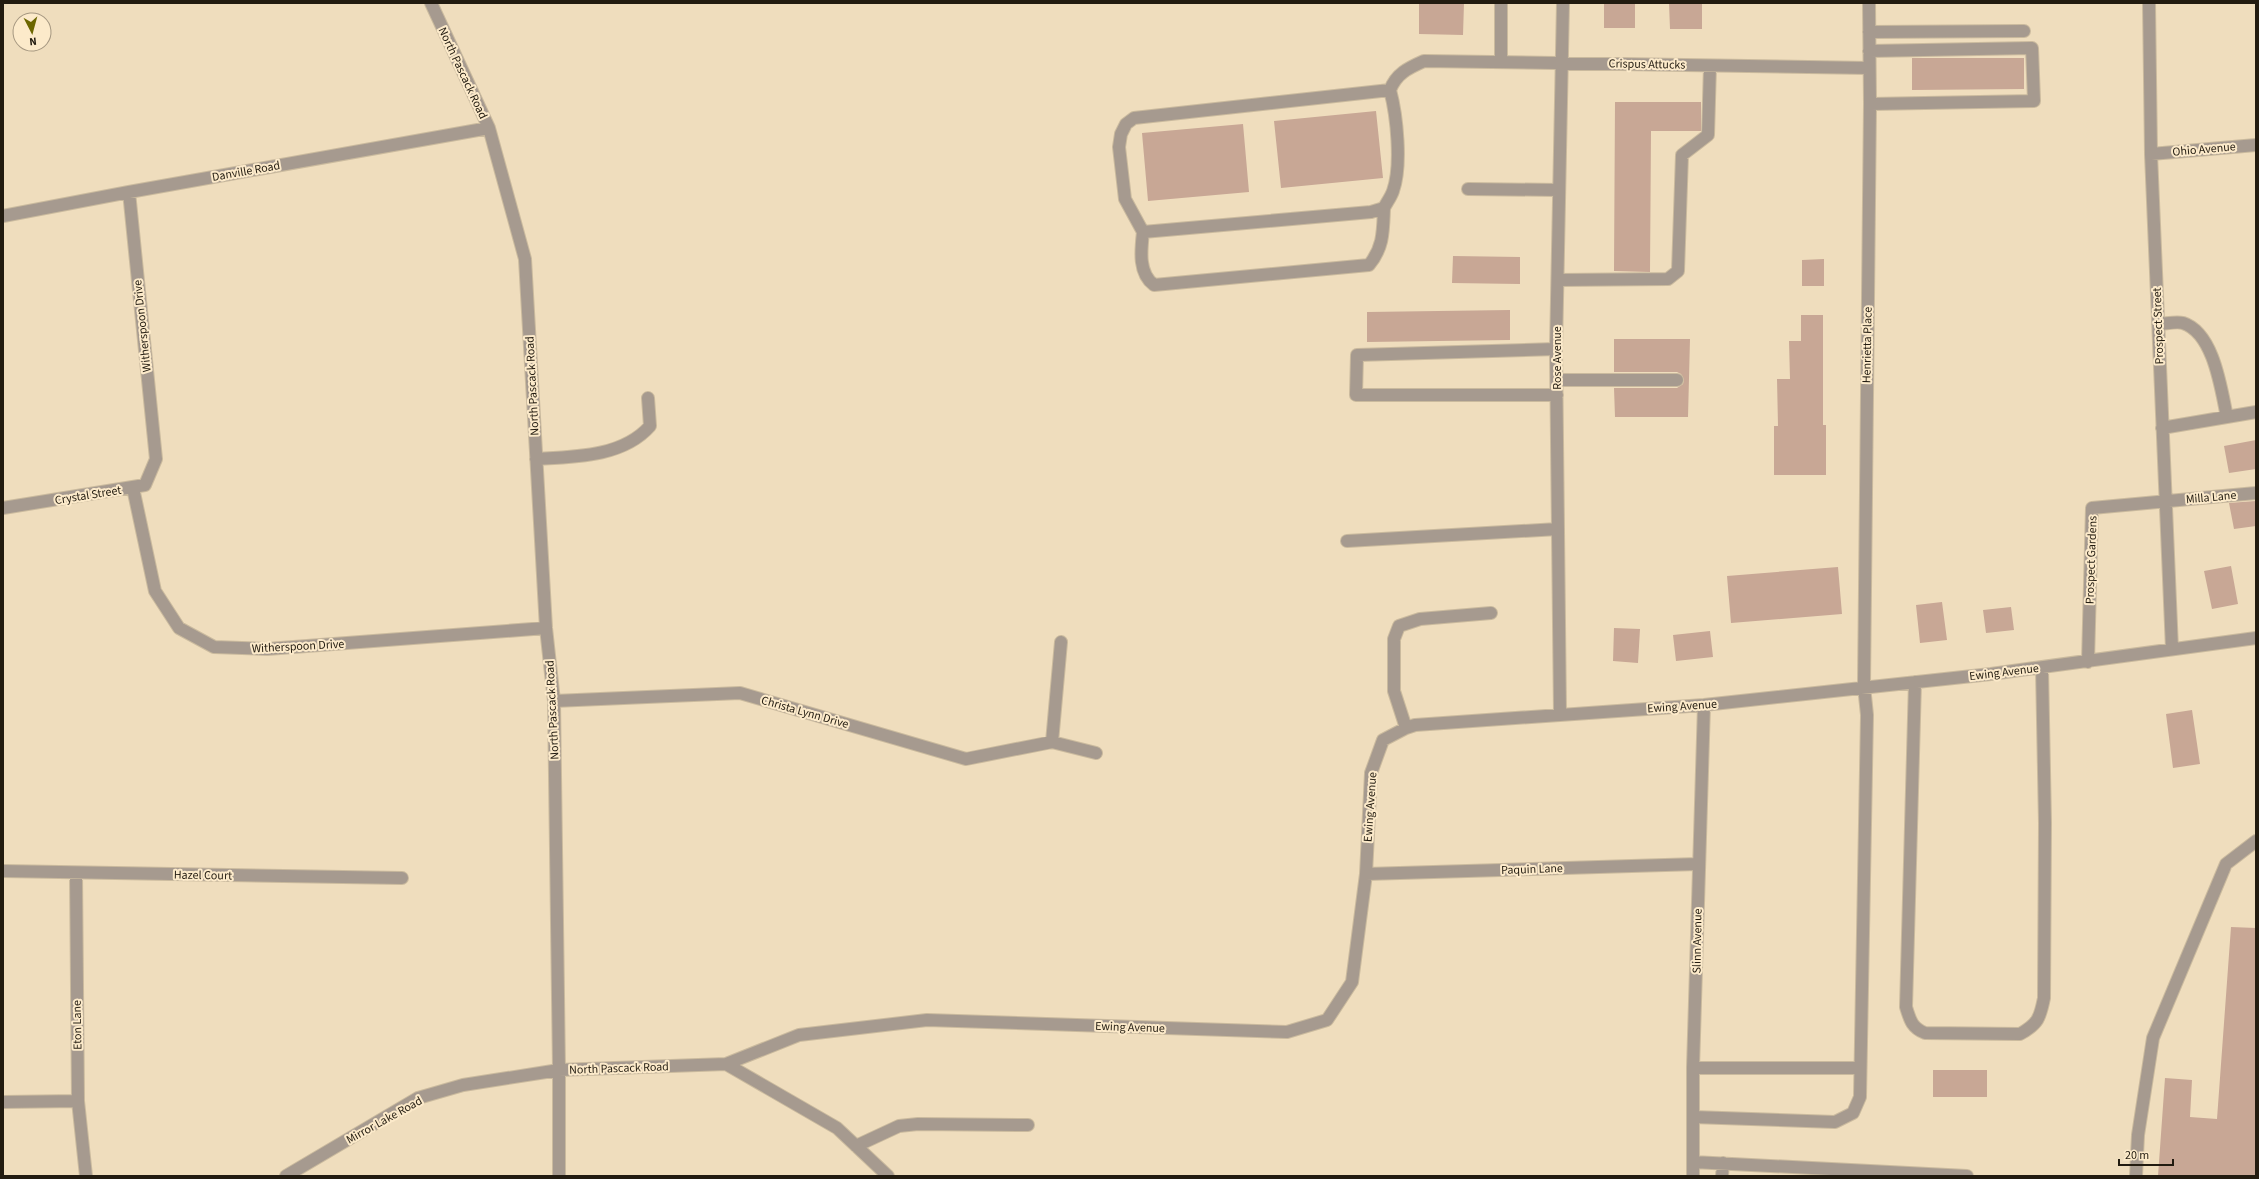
<svg xmlns="http://www.w3.org/2000/svg" width="2259" height="1179" viewBox="0 0 2259 1179" font-family="'Source Sans 3',sans-serif">
	<style>
		.building { fill: #c8a795 }
		.lines { fill: none; stroke-linecap: round; stroke-linejoin: round }
		.minor-casing { stroke: #caba9e; stroke-width: 14 }
		.minor { stroke: #a69a8f; stroke-width: 12 }
		.labels { text-anchor: middle; stroke-width: 4; stroke-linejoin: round; paint-order: stroke }
		.street-label { font-size: 12px; fill: #221b10; stroke: #fceaca }
	</style>
	<rect width="100%" height="100%" fill="#efddbd"/>
	<path class="building" d="M1419,3H1464L1463,35L1419,34Z
		M1604,3H1635V28H1604Z
		M1669,3H1702V29H1670Z
		M1912,58H2024V89L1912,90Z
		M1615,102H1701V131H1651L1650,272L1614,271Z
		M1376,111L1383,178L1281,188L1274,121Z
		M1243,124L1249,192L1148,201L1142,133Z
		M1453,256L1520,257V284L1452,283Z
		M1824,259V286H1802V260Z
		M1510,310V340L1367,342V312Z
		M1801,315H1823V425H1826V475H1774V426H1778L1777,379H1790L1789,341H1801Z
		M1614,339H1690L1688,417H1615L1614,388H1677L1683,384L1684,380L1681,374L1677,372H1614Z
		M2256,440V469L2229,473L2224,446Z
		M2256,501V526L2234,529L2229,503Z
		M2231,566L2238,604L2212,609L2204,571Z
		M1838,567L1842,614L1731,623L1727,576Z
		M1942,602L1947,640L1920,643L1916,605Z
		M2011,607L2014,630L1986,633L1983,610Z
		M1614,628L1640,629L1638,663L1613,661Z
		M1710,631L1713,657L1676,661L1673,635Z
		M2192,710L2200,764L2173,768L2166,714Z
		M2231,927L2256,928V1176H2158L2165,1078L2192,1080L2190,1117L2217,1119Z
		M1933,1070H1987V1097H1933Z"/>
	<g class="lines">
		<defs>
			<path id="minor" d="M431,3L489,128L525,259L546,628L554,701L559,1070V1176
				M2149,3L2151,154L2172,649
				M1869,32L2024,31
				M1869,51L2032,48L2034,101L1870,104
				M1501,62V3
				M1390,90C1397,116 1402,166 1393,191C1391,197 1387,202 1384,208L1371,212L1143,232L1125,199L1119,147L1121,134L1126,124L1134,118L1390,90C1396,74 1408,68 1424,61L1869,68
				M2151,154L2256,145
				M1468,189L1559,190
				M3,216L129,192L489,128
				M1143,232C1141,250 1138,273 1154,285L1369,265C1384,247 1383,230 1384,208
				M1558,280L1668,279L1678,271L1682,155L1708,135L1710,66
				M2158,324C2165,324 2176,321 2183,323C2214,333 2221,389 2227,417
				M1556,349L1357,355L1356,395H1557
				M1557,380H1677
				M2162,428L2256,412
				M536,459C574,457 623,457 650,426L648,398
				M133,488L155,591L179,628L214,647L267,649L546,628
				M3,508L145,485L156,459L129,192
				M1347,541L1558,529
				M2088,662L2092,508L2256,493
				M1915,682L1906,1007C1910,1020 1912,1028 1925,1033L2020,1034C2038,1024 2040,1018 2044,998L2045,823L2042,668
				M554,701L740,693L966,759L1052,742L1096,753
				M1560,714L1556,349L1563,3
				M1406,728L1394,691V639L1399,626L1420,619L1491,613
				M1052,742L1061,642
				M3,871L402,878
				M76,873L78,1101L86,1176
				M1366,874L1698,864
				M726,1064L799,1035L927,1020L1287,1032L1327,1020L1352,982L1366,874L1371,773L1383,740L1406,728L1415,725L1704,705L1991,674L2256,638
				M1693,1068H1860
				M3,1102L78,1101
				M1693,1117L1835,1122L1853,1113L1860,1097L1867,715L1864,686L1870,104L1869,3
				M856,1146L899,1126L918,1124L1028,1125
				M1693,1162L1967,1176
				M286,1176L418,1098L463,1085L559,1070L726,1064L837,1128L888,1176
				M1693,1176V1068L1704,705
				M1722,1176L1723,1163
				M2136,1176L2138,1135L2153,1038L2226,864L2256,841"/>
		</defs>
		<use href="#minor" class="minor-casing"/>
		<use href="#minor" class="minor"/>
	</g>
	<g class="labels">
		<g class="street-label">
			<text transform="translate(1647 64) rotate(1)" y="4">Crispus Attucks</text>
			<text transform="translate(463 73) rotate(65)" y="4">North Pascack Road</text>
			<text transform="translate(2204 149) rotate(-5)" y="4">Ohio Avenue</text>
			<text transform="translate(246 171) rotate(-10)" y="4">Danville Road</text>
			<text transform="translate(142 326) rotate(-96)" y="4">Witherspoon Drive</text>
			<text transform="translate(2158 326) rotate(-92)" y="4">Prospect Street</text>
			<text transform="translate(1867 345) rotate(-89)" y="4">Henrietta Place</text>
			<text transform="translate(1557 358) rotate(-90)" y="4">Rose Avenue</text>
			<text transform="translate(532 386) rotate(-93)" y="4">North Pascack Road</text>
			<text transform="translate(88 495) rotate(-9)" y="4">Crystal Street</text>
			<text transform="translate(2211 497) rotate(-5)" y="4">Milla Lane</text>
			<text transform="translate(2091 560) rotate(-88)" y="4">Prospect Gardens</text>
			<text transform="translate(298 646) rotate(-3)" y="4">Witherspoon Drive</text>
			<text transform="translate(2004 672) rotate(-7)" y="4">Ewing Avenue</text>
			<text transform="translate(1682 706) rotate(-4)" y="4">Ewing Avenue</text>
			<text transform="translate(552 710) rotate(-93)" y="4">North Pascack Road</text>
			<text transform="translate(805 712) rotate(16)" y="4">Christa Lynn Drive</text>
			<text transform="translate(1370 807) rotate(-86)" y="4">Ewing Avenue</text>
			<text transform="translate(1532 869) rotate(-2)" y="4">Paquin Lane</text>
			<text transform="translate(203 875) rotate(1)" y="4">Hazel Court</text>
			<text transform="translate(1697 941) rotate(-89)" y="4">Slinn Avenue</text>
			<text transform="translate(77 1025) rotate(-91)" y="4">Eton Lane</text>
			<text transform="translate(1130 1027) rotate(2)" y="4">Ewing Avenue</text>
			<text transform="translate(619 1068) rotate(-2)" y="4">North Pascack Road</text>
			<text transform="translate(384 1120) rotate(-29)" y="4">Mirror Lake Road</text>
		</g>
	</g>
	<rect width="2259" height="1179" fill="none" stroke="#221b10" stroke-width="8"/>
	<g transform="translate(32 32) rotate(174)"><circle r="19" fill="#fceaca" stroke="#a59780"/>
	<path d="M0-3L7 15L0 10L-7 15Z" fill="#6d6700"/>
	<text y="-6" font-size="11" font-weight="bold" text-anchor="middle" fill="#221b10">N</text>
	</g>
	<path d="M2119 1159v6h54v-6" fill="none" stroke="#221b10" stroke-width="2"/>
	<text x="2125" y="1159" font-size="12" fill="#221b10" stroke="#fceaca" stroke-width="3" paint-order="stroke">20 m</text>
</svg>
